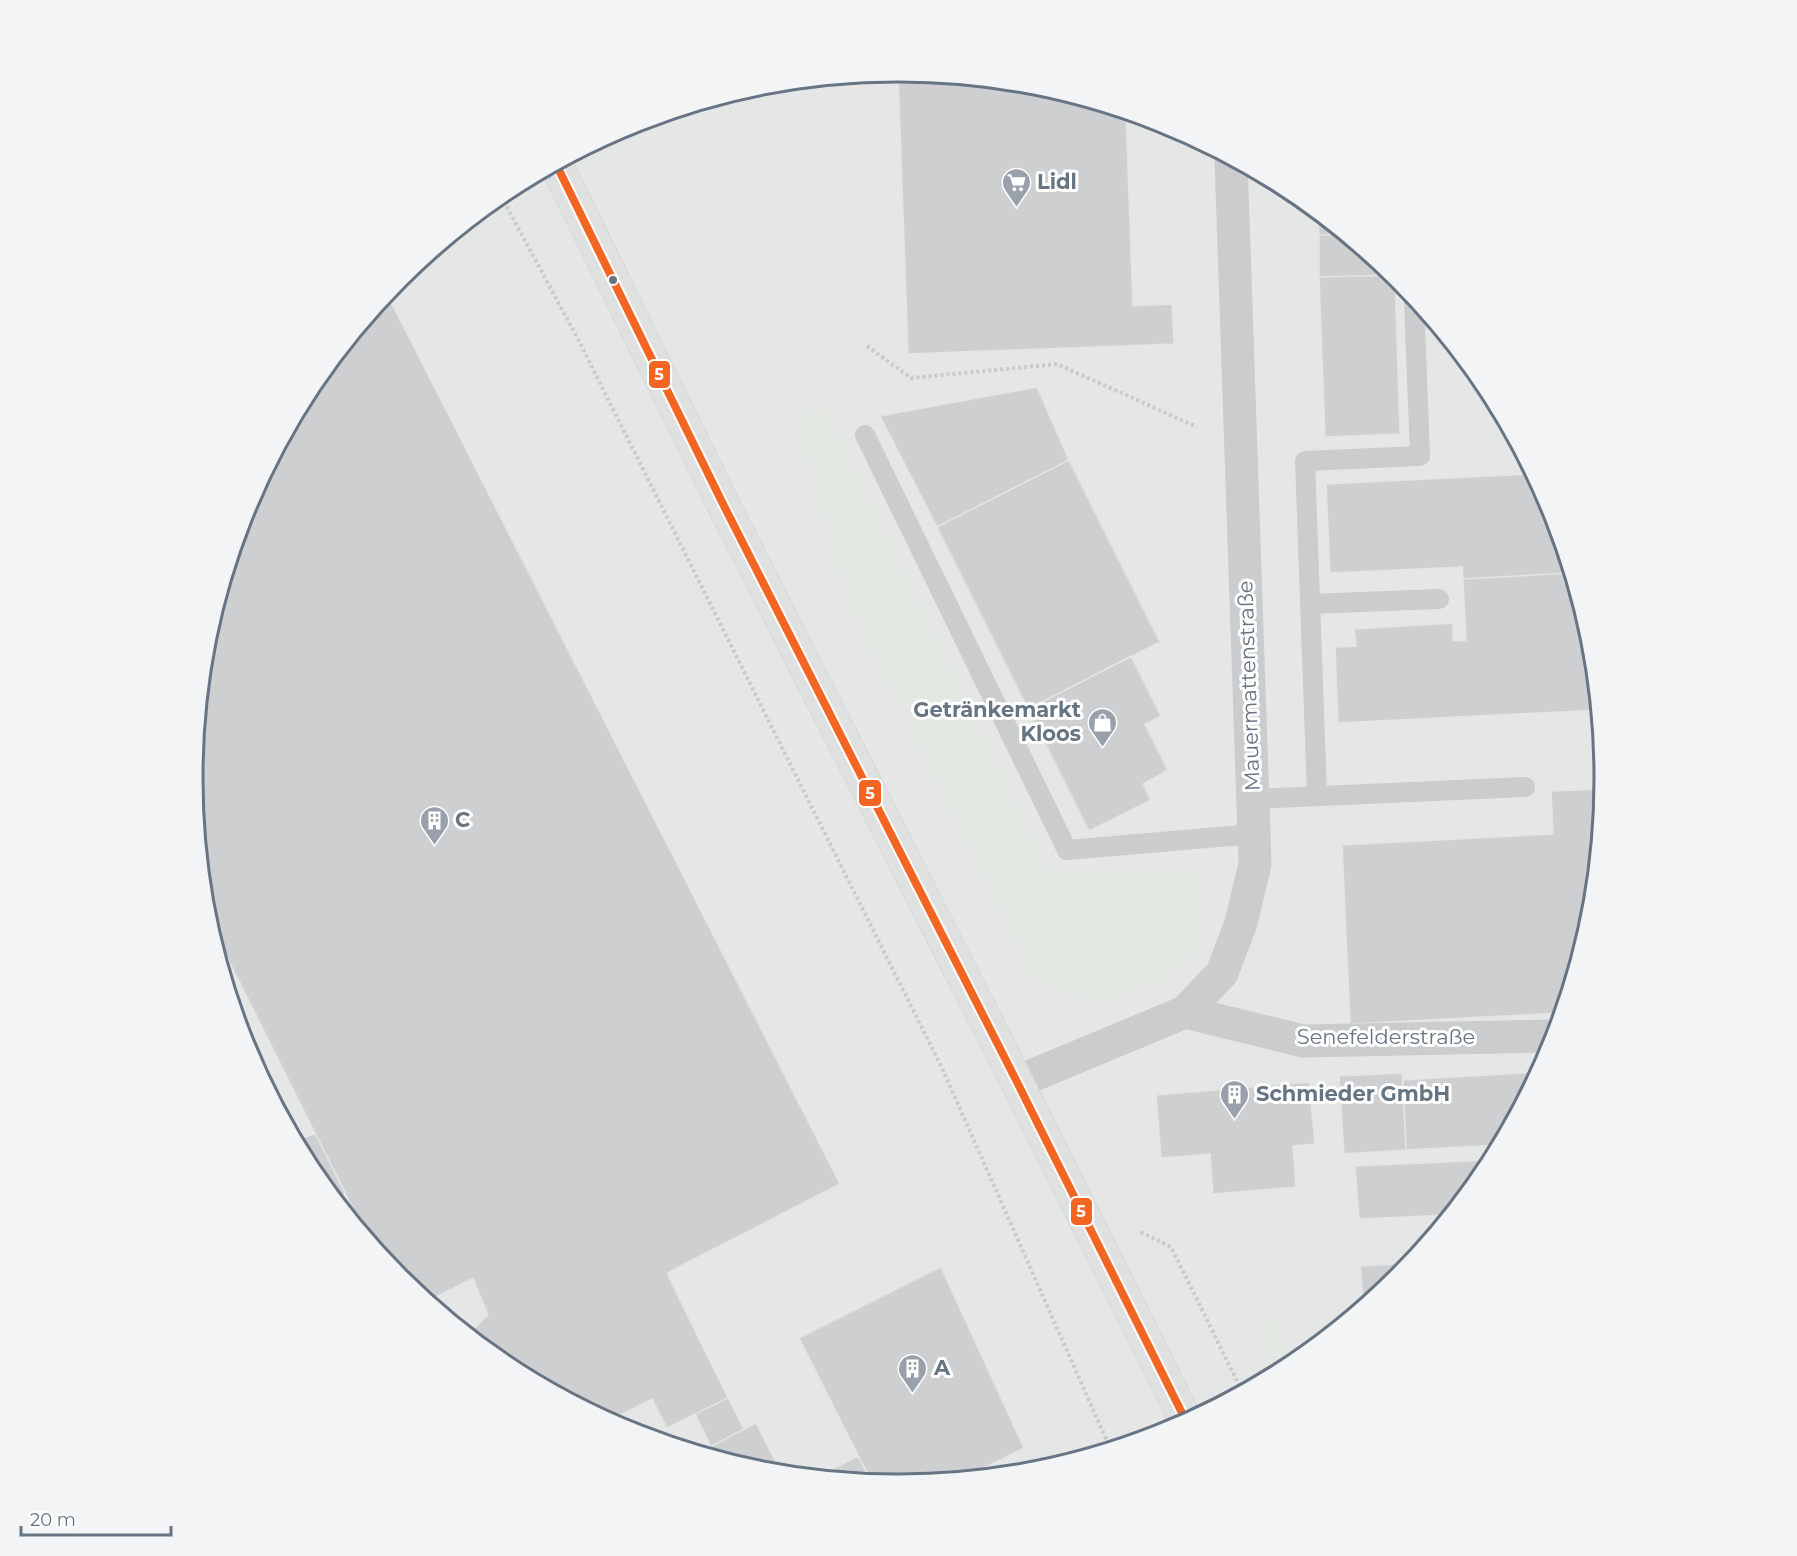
<svg xmlns="http://www.w3.org/2000/svg" width="1797" height="1556" viewBox="0 0 1797 1556" font-family="Montserrat,sans-serif">
	<style>
		.built { fill: #e5e7e6 }
		.green { fill: #e4e8e2 }
		.building { fill: #cecfd0; stroke: #e4e4e4; stroke-width: 1.5 }
		.lines { fill: none; stroke-linecap: round; stroke-linejoin: round }
		.secondary-casing { stroke: #d1d1d2; stroke-width: 34 }
		.path { stroke: #c9caca; stroke-width: 4; stroke-dasharray: 3 3; stroke-linecap: butt }
		.lane { stroke: #cacccd; stroke-width: 20 }
		.street { stroke: #cacccd; stroke-width: 33 }
		.secondary { stroke: #dfe0e0; stroke-width: 33 }
		.bus-1-casing { stroke: #fff; stroke-width: 12 }
		.bus-1 { stroke: #f26522; stroke-width: 8 }
		.bus-dot { fill: #667483; stroke: #fff; stroke-width: 2 }
		.labels { text-anchor: middle; stroke-width: 6; stroke-linejoin: round; paint-order: stroke }
		.poi-label { font-size: 21px; font-weight: bold; fill: #667483; stroke: #fff; text-anchor: start }
		.street-label { font-size: 21px; fill: #667483; stroke: #fff }
		.rim { fill: none; stroke: #667483; stroke-width: 3 }
		.line-badge { stroke: #fff; stroke-width: 2 }
		.badge-label { font-size: 16px; text-anchor: middle; font-weight: bold; fill: #fff }
	</style>
	<rect width="100%" height="100%" fill="#f5f5f4"/>
	<path class="built" d="M195 778a704 704 0 1 1 1408 0a704 704 0 1 1-1408 0Z"/>
	<path class="green" d="M826,409L1050,872L1201,869L1203,917L1195,954L1163,983L1095,1004L1033,977L852,610L794,415Z
		M1245,1285L1299,1358L1279,1371Z"/>
	<path class="building" d="M898,72L1037,86L1126,113L1133,306L1172,304L1174,344L908,354Z
		M1318,213L1343,234L1319,235Z
		M1343,234L1393,275L1319,277V235Z
		M1393,275L1395,277L1400,434L1325,437L1319,277Z
		M387,294L840,1184L667,1273L728,1398L667,1428L652,1399L612,1419L614,1423L506,1365L468,1334L488,1315L473,1278L428,1301L399,1277L369,1241L206,915L193,778L206,640L246,508L312,385Z
		M1037,387L1069,460L937,527L880,416Z
		M1069,460L1160,642L1028,709L937,527Z
		M1533,474L1551,508L1571,573L1463,579L1462,567L1330,573L1326,484Z
		M1571,573L1591,641L1598,710L1338,723L1335,647L1356,646L1354,629L1453,623V641L1466,640L1463,579Z
		M1131,656L1161,716L1145,724L1168,770L1143,784L1151,800L1089,831L1028,709Z
		M1603,789L1591,916L1561,1013L1350,1024L1342,845L1553,834L1551,791Z
		M1538,1072L1499,1145L1406,1150L1403,1080Z
		M1402,1073L1406,1150L1344,1154L1339,1076Z
		M1309,1082L1315,1144L1293,1146L1296,1187L1213,1194L1210,1154L1161,1158L1156,1095Z
		M315,1133L346,1194L335,1199L311,1170L296,1142Z
		M1491,1160L1485,1171L1449,1215L1359,1219L1355,1166Z
		M1410,1263L1397,1277L1364,1305L1360,1266Z
		M941,1267L1024,1448L964,1478L898,1484L871,1481L799,1338Z
		M728,1398L744,1429L711,1447L695,1414Z
		M756,1423L781,1472L760,1470L700,1452Z
		M858,1456L871,1481L820,1476Z"/>
	<g class="lines">
		<defs>
			<path id="secondary" d="M556,164L723,504L1017,1082L1186,1421"/>
		</defs>
		<use href="#secondary" class="secondary-casing"/>
		<path class="path" d="M501,196L580,343L942,1068L1110,1448
			M867,346L911,378L1057,364L1197,427
			M1141,1232L1171,1247L1242,1391"/>
		<path class="lane" d="M865,435L1067,850L1254,834
			M1310,604L1439,599
			M1317,795L1305,461L1420,456L1414,301H1416
			M1253,799L1525,787"/>
		<path class="street" d="M1185,1012L1303,1041L1554,1036
			M1017,1082L1185,1012L1222,973L1241,923L1255,864L1231,159"/>
		<use href="#secondary" class="secondary"/>
		<defs>
			<path id="bus-1" d="M556,164L723,504L1017,1082L1186,1421"/>
		</defs>
		<use href="#bus-1" class="bus-1-casing"/>
		<use href="#bus-1" class="bus-1"/>
	</g>
	<defs>
		<symbol id="supermarket-pin" viewBox="-11 -11 22 30"><path d="M0 17L-7.5 6A9.5 9.5 0 1 1 7.5 6Z" fill="#98a1ab" stroke="#fff"/><path d="M-6-5.5h2.5l.6 2H6L4.5 2H-2.5L-4.4-4H-6ZM-1.5 3.2a1.3 1.3 0 1 0 .1 0ZM3 3.2a1.3 1.3 0 1 0 .1 0Z" fill="#fff"/></symbol>
		<symbol id="shop-pin" viewBox="-11 -11 22 30"><path d="M0 17L-7.5 6A9.5 9.5 0 1 1 7.5 6Z" fill="#98a1ab" stroke="#fff"/><path d="M-5-2.5h2.3a2.7 3.5 0 0 1 5.4 0H5L5.5 6h-11ZM-1.5-2.5h3a1.5 2.3 0 0 0-3 0Z" fill="#fff"/></symbol>
		<symbol id="building-pin" viewBox="-11 -11 22 30"><path d="M0 17L-7.5 6A9.5 9.5 0 1 1 7.5 6Z" fill="#98a1ab" stroke="#fff"/><path d="M-4-6H4V6H1V3H-1V6H-4ZM-2.5-4.3h1.7v1.8h-1.7ZM.8-4.3h1.7v1.8H.8ZM-2.5-1h1.7V.8h-1.7ZM.8-1h1.7V.8H.8Z" fill="#fff"/></symbol>
	</defs>
	<g fill-rule="evenodd">
		<use href="#supermarket-pin" x="1000" y="166" width="33" height="45"/>
		<use href="#shop-pin" x="1086" y="706" width="33" height="45"/>
		<use href="#building-pin" x="418" y="804" width="33" height="45"/>
		<use href="#building-pin" x="1218" y="1078" width="33" height="45"/>
		<use href="#building-pin" x="896" y="1352" width="33" height="45"/>
	</g>
	<circle class="bus-dot" cx="613" cy="280" r="5"/>
	<g class="labels">
		<g class="poi-label">
			<text x="1037" y="189">Lidl</text>
			<text x="1081" y="717" text-anchor="end">Getränkemarkt<tspan x="1081" dy="24">Kloos</tspan></text>
			<text x="455" y="827">C</text>
			<text x="1256" y="1101">Schmieder GmbH</text>
			<text x="934" y="1375">A</text>
		</g>
		<g class="street-label">
			<text transform="translate(1249 686) rotate(-92)" y="7">Mauermattenstraße</text>
			<text x="1386" y="1044">Senefelderstraße</text>
		</g>
	</g>
	<path d="M0 0H1797V1556H0ZM898 82H899A695 695 0 0 1 1594 777V779A695 695 0 0 1 899 1474H898A695 695 0 0 1 203 779V777A695 695 0 0 1 898 82Z" fill="#f3f4f5" fill-rule="evenodd"/>
	<path class="rim" d="M898 82H899A695 695 0 0 1 1594 777V779A695 695 0 0 1 899 1474H898A695 695 0 0 1 203 779V777A695 695 0 0 1 898 82Z"/>
	<g class="line-badge">
		<rect x="648" y="360" width="23" height="29" rx="6" fill="#f26522"/>
		<rect x="858" y="779" width="24" height="28" rx="6" fill="#f26522"/>
		<rect x="1070" y="1197" width="23" height="29" rx="6" fill="#f26522"/>
	</g>
	<g class="badge-label">
		<text x="659" y="380">5</text>
		<text x="870" y="799">5</text>
		<text x="1081" y="1217">5</text>
	</g>
	<path d="M21 1526v9h150v-9" fill="none" stroke="#667483" stroke-width="3"/>
	<text x="30" y="1526" font-size="18" fill="#667483" stroke="#ffffff" stroke-width="4.5" paint-order="stroke">20 m</text>
</svg>
